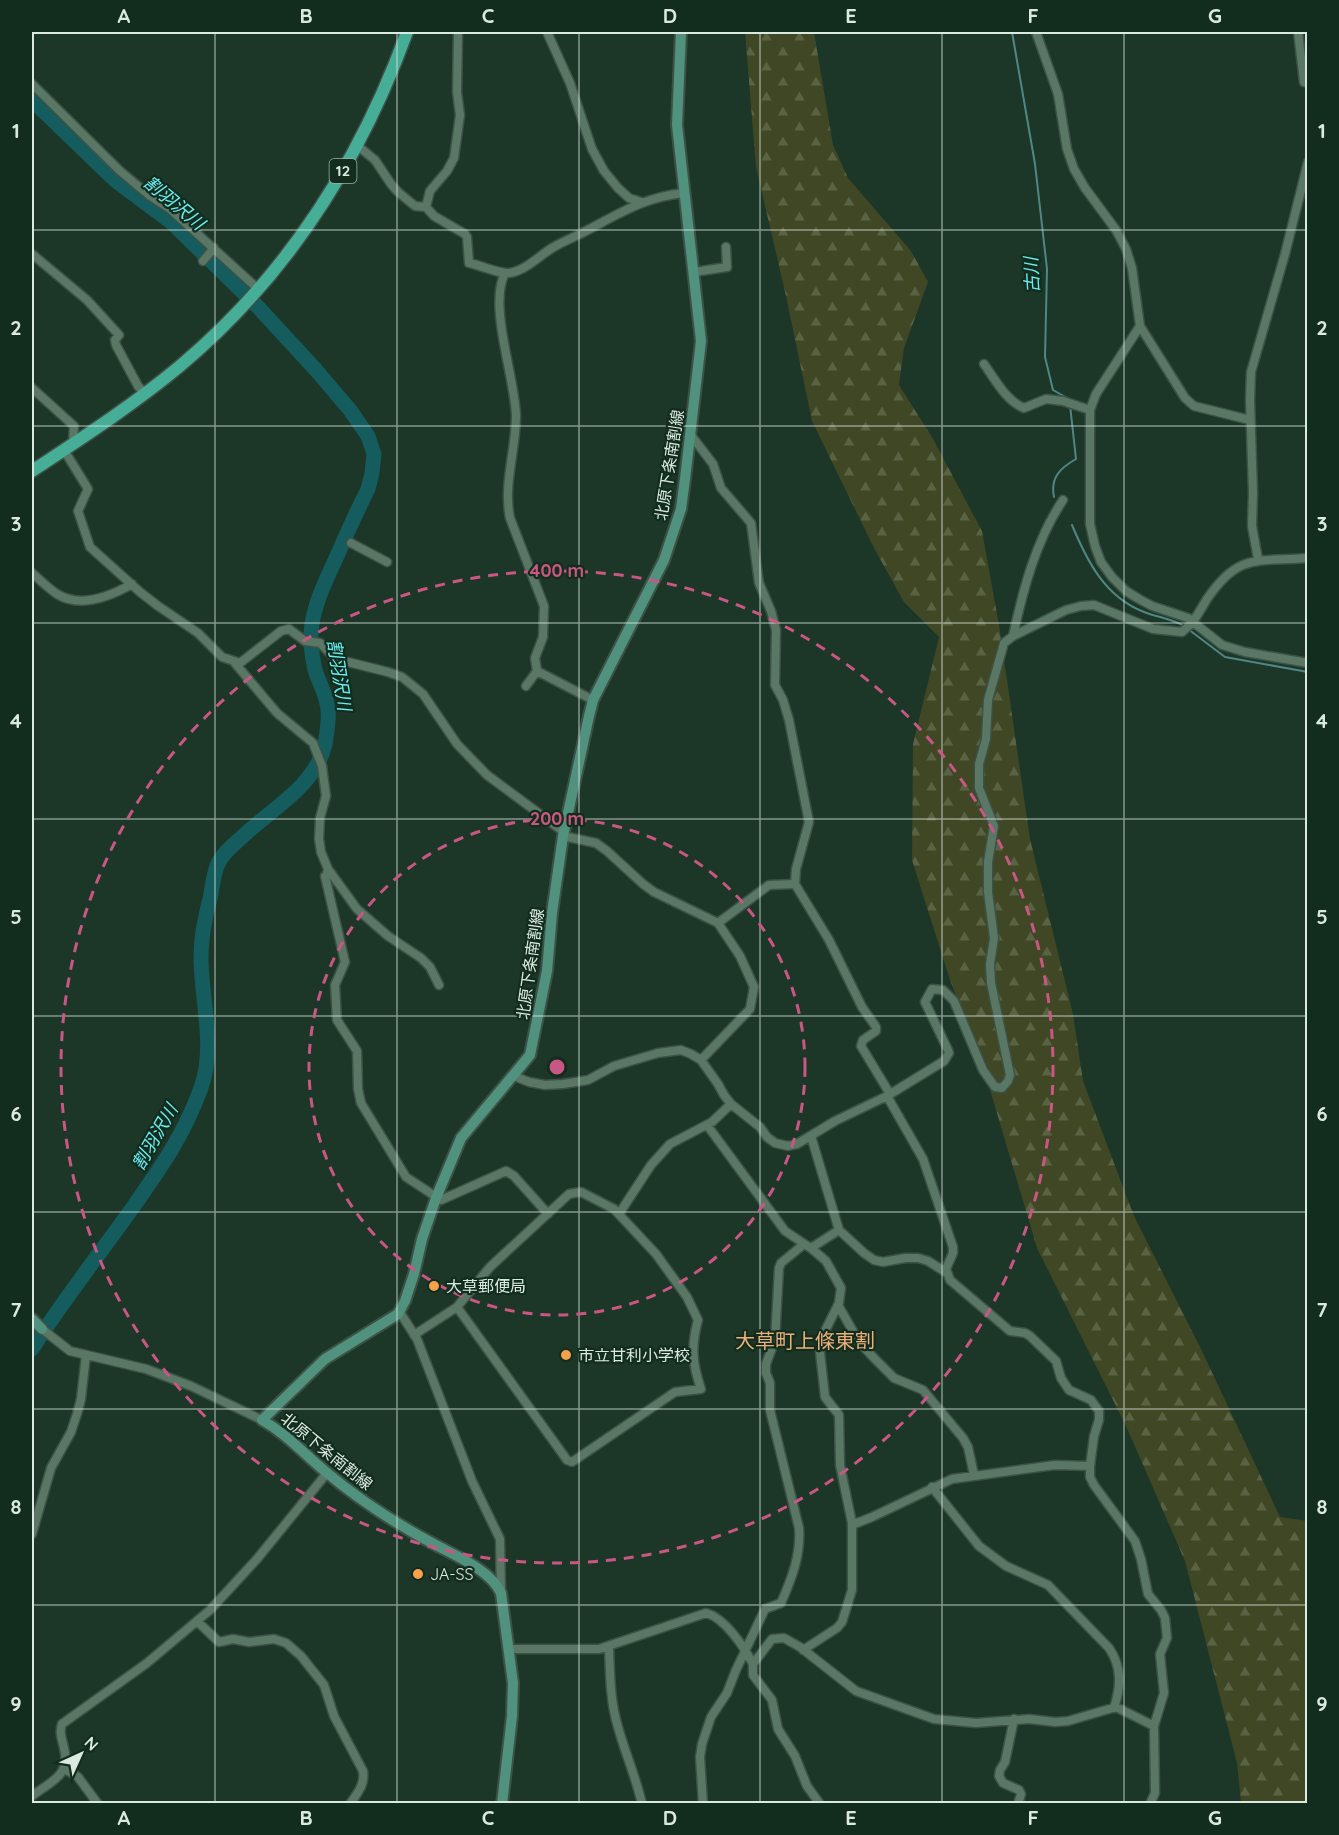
<svg xmlns="http://www.w3.org/2000/svg" width="1339" height="1835" viewBox="0 0 1339 1835" font-family="Quicksand,'Noto Sans JP',sans-serif">
	<style>
		.forest { fill: url(#forest-firs) }
		.lines { fill: none; stroke-linecap: round; stroke-linejoin: round }
		.stream { stroke: #508785; stroke-width: 2 }
		.river { stroke: #145c5d; stroke-width: 15 }
		.street-casing { stroke: #3c5246; stroke-width: 11 }
		.secondary-casing { stroke: #3c5246; stroke-width: 14 }
		.primary-casing { stroke: #3c5246; stroke-width: 15 }
		.street { stroke: #5a7665; stroke-width: 8 }
		.secondary { stroke: #50927e; stroke-width: 10 }
		.primary { stroke: #46ad96; stroke-width: 12 }
		.grid { fill: none; stroke: #dbeae1; stroke-width: 1.5; stroke-opacity: 0.55 }
		.ring { fill: none; stroke: #ca5783; stroke-width: 3; stroke-dasharray: 10 8 }
		.poi-dot { fill: #f8a14a; stroke: #122c1e; stroke-width: 2 }
		.labels { text-anchor: middle; stroke-width: 4.5; stroke-linejoin: round; paint-order: stroke }
		.shield { fill: #122c1e; stroke: #9fb1a6; stroke-width: 1.5 }
		.shield-label { font-size: 15px; font-weight: bold; fill: #dbeae1 }
		.street-label { font-size: 16px; fill: #dbeae1; stroke: #122c1e }
		.poi-label { font-size: 16px; fill: #dbeae1; stroke: #122c1e; text-anchor: start }
		.water-label { font-size: 18px; font-style: italic; fill: #6becef; stroke: #122c1e }
		.quarter-label { font-size: 20px; fill: #ecb079; stroke: #122c1e }
		.centre { fill: #ca5783; stroke: #122c1e; stroke-width: 3 }
		.ring-label { font-size: 18px; text-anchor: middle; font-weight: bold; fill: #ca5783; stroke: #122c1e; stroke-width: 4.5; stroke-linejoin: round; paint-order: stroke }
		.neatline { fill: none; stroke: #dbeae1; stroke-width: 2 }
		.grid-label { font-size: 20px; text-anchor: middle; font-weight: bold; fill: #dbeae1 }
	</style>
	<defs>
		<pattern id="forest-firs" width="22" height="20" patternUnits="userSpaceOnUse" patternTransform="scale(1.5)"><rect width="22" height="20" fill="#3f4725"/><path d="M5 1l3.5 6h-7zM16 11l3.5 6h-7z" fill="#5a6244"/></pattern>
	</defs>
	<rect width="100%" height="100%" fill="#1c3628"/>
	<path class="forest" d="M745,32H814L833,145L848,178L911,251L928,282L904,348L899,385L932,437L982,531L999,625L1030,839L1073,1014L1083,1081L1134,1216L1201,1349L1280,1517L1307,1521V1803H1241L1237,1763L1185,1561L1126,1426L1037,1248L985,1073L949,977L912,860L913,744L939,637L904,602L874,548L812,421L786,296L756,167Z"/>
	<g class="lines">
		<path class="stream" d="M1012,32L1035,164L1047,269L1045,357L1053,390L1069,399
			M1054,497C1050,478 1060,468 1076,459L1070,405
			M1072,525C1087,561 1105,597 1144,612C1157,617 1172,619 1184,626
			M1188,629L1225,657L1308,672"/>
		<path class="river" d="M32,100L116,181L171,222L259,308L316,370L350,410L368,436L374,454L372,473L368,489C357,511 347,533 337,556C325,583 309,612 311,644C312,653 313,664 316,673C320,684 327,697 328,710C329,720 327,733 325,744C316,786 271,809 242,837C232,846 222,854 217,866C213,877 212,889 210,899C205,917 201,938 201,957C201,1000 216,1046 201,1088C183,1137 161,1167 131,1210C98,1256 62,1302 32,1349"/>
		<defs>
			<path id="street" d="M547,32L570,83L592,149L604,171L618,188L629,198L641,202
				M1036,32L1058,94L1067,149L1074,169L1085,188L1116,230L1126,249L1132,268L1140,326L1185,398L1194,406L1250,420
				M1298,32L1304,82L1308,83
				M32,84L120,171L150,196L170,209L257,288
				M358,146L375,160L391,184L398,192L415,206L426,207L434,216L465,234L467,237L469,263C480,265 499,274 509,273C525,271 539,256 552,248C562,242 572,238 582,233C617,215 643,197 684,193
				M426,207L430,191L447,171L454,158L460,115L457,92L458,32
				M32,254L87,300L119,335L115,340L116,345L138,386L145,394
				M203,261L214,248
				M694,272L727,267L726,247
				M505,273C488,306 515,377 516,416C516,450 503,484 510,518L544,606L543,637L535,658L537,671L593,700
				M1140,326L1096,394L1090,410V524L1095,546L1101,562L1112,577L1126,591L1139,599L1152,606L1188,618L1222,645L1245,652L1308,663
				M984,364C995,379 1006,401 1024,408L1046,399L1063,401L1090,410
				M32,388L74,426L73,444
				M690,434L713,464L721,488L751,523L759,583L771,611L776,630L775,685L783,700L789,720L809,822L796,869L795,884L829,940L862,1007L876,1027V1031L863,1040L861,1046L890,1094
				M64,450L88,489L78,511L90,547L140,592L158,606L198,633L222,657L240,663L281,631L289,629L305,641L320,643L333,656L344,661L388,672L402,677L423,694L457,744L487,775L564,832
				M351,543L387,562
				M1258,559L1252,526L1253,493L1250,400L1251,372L1285,254L1308,162
				M32,573C40,580 48,588 57,594C81,609 111,596 132,584
				M1013,636C1023,590 1036,540 1063,500
				M234,662L277,713L313,743L322,766L326,796L320,818L319,839L321,852L328,869L357,909L388,936L421,958L430,967L439,985
				M526,686L537,671
				M563,836L596,843L607,851L643,884L654,892L718,923L740,956L754,987L750,1009L701,1060
				M328,869L327,874L325,876L345,962L335,985L337,1020L357,1051L358,1089L361,1103L406,1177L441,1200L506,1171L514,1176L548,1214
				M718,923L769,885L795,884
				M514,1076L529,1082L545,1085L563,1084L588,1080L614,1066L658,1053L681,1050L691,1054L701,1060L718,1084L724,1095L731,1104L760,1127L767,1137L775,1143L788,1146L797,1144L835,1121L887,1096L944,1061L949,1053L948,1050L925,1002L932,989L943,990L954,1001L983,1070L995,1087L1002,1088L1008,1081L1010,1075L991,983L990,964L994,938L988,892V862L994,826L979,788V764L986,739L988,700L1004,643L1013,636L1066,610L1081,606L1094,605L1153,629L1182,632C1194,623 1199,612 1207,599C1239,552 1258,562 1308,558
				M887,1096L923,1159L953,1247V1253L946,1269L950,1280L1010,1331L1025,1333L1030,1336L1056,1361L1061,1378L1069,1390L1091,1400L1099,1411V1420L1094,1436L1090,1466V1477L1094,1485L1135,1541L1141,1559L1148,1594L1161,1610L1165,1618L1167,1638L1160,1654L1164,1693L1154,1726L1155,1793L1150,1804
				M707,1125L785,1231L812,1249L826,1261L841,1288L839,1303L825,1331L820,1352L825,1397L839,1415L840,1465L852,1523V1590L842,1622L837,1628L803,1650
				M811,1136L839,1230L864,1253L874,1260L883,1262L905,1258H918L928,1261L947,1273
				M619,1214L651,1165L670,1144L712,1122L731,1104
				M811,1248L839,1230
				M838,1305L859,1342L875,1359L894,1378L923,1390L963,1438L968,1447L974,1475
				M399,1311L417,1339L472,1481L500,1539L501,1592
				M42,1329L70,1351L146,1369L191,1386L262,1420
				M414,1335L457,1307L490,1267L569,1194L581,1192L614,1209L656,1254L687,1297L698,1320C691,1346 692,1363 701,1389L675,1392L572,1462L567,1460L457,1307
				M932,1487L979,1546L1006,1566L1048,1585L1109,1648C1122,1667 1121,1686 1114,1708
				M852,1525L872,1517L952,1479L1055,1465L1090,1466
				M32,1534L51,1468L71,1432L77,1414L81,1399L86,1355
				M198,1622L219,1642L233,1639L249,1642L274,1639L286,1643L301,1656L324,1685L334,1716L363,1771C365,1785 358,1792 350,1804
				M609,1647C610,1674 610,1701 618,1727C625,1753 636,1777 642,1804
				M509,1649H599L706,1613C725,1618 744,1647 753,1664
				M1014,1719L1005,1762L1000,1770L999,1776L1003,1783L1019,1790L1021,1794L1018,1804
				M65,1769L78,1777L98,1804
				M32,1796C51,1781 71,1776 64,1748C62,1739 59,1733 62,1724L147,1663L210,1610L257,1559L327,1473
				M703,1804L700,1757L702,1744L711,1717L727,1693L736,1670L765,1609L781,1603C792,1578 801,1555 799,1528L770,1410V1383L766,1373V1364L775,1340L779,1268L781,1263L804,1244
				M820,1804L807,1786L795,1756L778,1729L772,1700L753,1675V1664L772,1639L784,1638L800,1647L856,1691L934,1719L976,1723L1029,1719L1055,1722L1068,1721L1116,1707L1154,1726"/>
			<path id="secondary" d="M32,1319L42,1329
				M502,1804L512,1716L513,1683L501,1593C491,1570 454,1555 432,1543C395,1523 358,1499 326,1472C304,1454 287,1434 262,1420L325,1359L398,1314L405,1301L414,1274L422,1239L436,1198L461,1138L530,1055L547,971L552,913L563,836L589,716L593,700L664,560L681,509L685,479L701,341L677,125L681,32"/>
			<path id="primary" d="M32,471C82,438 133,405 180,366C286,277 360,161 407,32"/>
		</defs>
		<use href="#street" class="street-casing"/>
		<use href="#secondary" class="secondary-casing"/>
		<use href="#primary" class="primary-casing"/>
		<use href="#street" class="street"/>
		<use href="#secondary" class="secondary"/>
		<use href="#primary" class="primary"/>
	</g>
	<path class="grid" d="M215,32V1804M397,32V1804M579,32V1804M760,32V1804M942,32V1804M1124,32V1804M32,230H1308M32,426H1308M32,623H1308M32,819H1308M32,1016H1308M32,1212H1308M32,1409H1308M32,1605H1308"/>
	<g class="ring">
		<circle cx="557" cy="1067" r="248"/>
		<circle cx="557" cy="1067" r="496"/>
	</g>
	<g class="poi-dot">
		<circle cx="434" cy="1286" r="6"/>
		<circle cx="566" cy="1355" r="6"/>
		<circle cx="418" cy="1574" r="6"/>
	</g>
	<g class="labels">
		<rect class="shield" x="329.5" y="159" width="27" height="24" rx="4.5"/>
		<g class="shield-label">
			<text x="343" y="176">12</text>
		</g>
		<g class="street-label">
			<text transform="translate(669 465) rotate(-81)" y="6">北原下条南割線</text>
			<text transform="translate(530 964) rotate(-82)" y="6">北原下条南割線</text>
			<text transform="translate(327 1451) rotate(39)" y="6">北原下条南割線</text>
		</g>
		<g class="poi-label">
			<text x="446" y="1292">大草郵便局</text>
			<text x="578" y="1361">市立甘利小学校</text>
			<text x="430" y="1580">JA-SS</text>
		</g>
		<g class="water-label">
			<text transform="translate(174 203) rotate(40)" y="6">割羽沢川</text>
			<text transform="translate(1032 275) rotate(-93)" y="6">古川</text>
			<text transform="translate(339 675) rotate(81)" y="6">割羽沢川</text>
			<text transform="translate(155 1137) rotate(-60)" y="6">割羽沢川</text>
		</g>
		<g class="quarter-label">
			<text x="805" y="1348">大草町上條東割</text>
		</g>
	</g>
	<circle cx="557" cy="1067" r="9" class="centre"/>
	<g class="ring-label">
		<text x="557" y="577">400 m</text>
		<text x="557" y="825">200 m</text>
	</g>
	<rect width="1339" height="1835" fill="none" stroke="#122c1e" stroke-width="66"/>
	<g transform="translate(81 1754) rotate(45)" stroke="#122c1e" stroke-width="4.5" paint-order="stroke">
	<path d="M0-4.5L10 22L0 15L-10 22Z" fill="#dbeae1"/>
	<text y="-9" font-size="16" font-weight="bold" text-anchor="middle" fill="#dbeae1">N</text>
	</g>
	<rect x="33" y="33" width="1273" height="1769" class="neatline"/>
	<g class="grid-label">
		<text x="124" y="23">A</text>
		<text x="306" y="23">B</text>
		<text x="488" y="23">C</text>
		<text x="670" y="23">D</text>
		<text x="851" y="23">E</text>
		<text x="1033" y="23">F</text>
		<text x="1215" y="23">G</text>
		<text x="16" y="138">1</text>
		<text x="1322" y="138">1</text>
		<text x="16" y="335">2</text>
		<text x="1322" y="335">2</text>
		<text x="16" y="531">3</text>
		<text x="1322" y="531">3</text>
		<text x="16" y="728">4</text>
		<text x="1322" y="728">4</text>
		<text x="16" y="924">5</text>
		<text x="1322" y="924">5</text>
		<text x="16" y="1121">6</text>
		<text x="1322" y="1121">6</text>
		<text x="16" y="1317">7</text>
		<text x="1322" y="1317">7</text>
		<text x="16" y="1514">8</text>
		<text x="1322" y="1514">8</text>
		<text x="16" y="1711">9</text>
		<text x="1322" y="1711">9</text>
		<text x="124" y="1825">A</text>
		<text x="306" y="1825">B</text>
		<text x="488" y="1825">C</text>
		<text x="670" y="1825">D</text>
		<text x="851" y="1825">E</text>
		<text x="1033" y="1825">F</text>
		<text x="1215" y="1825">G</text>
	</g>
</svg>
